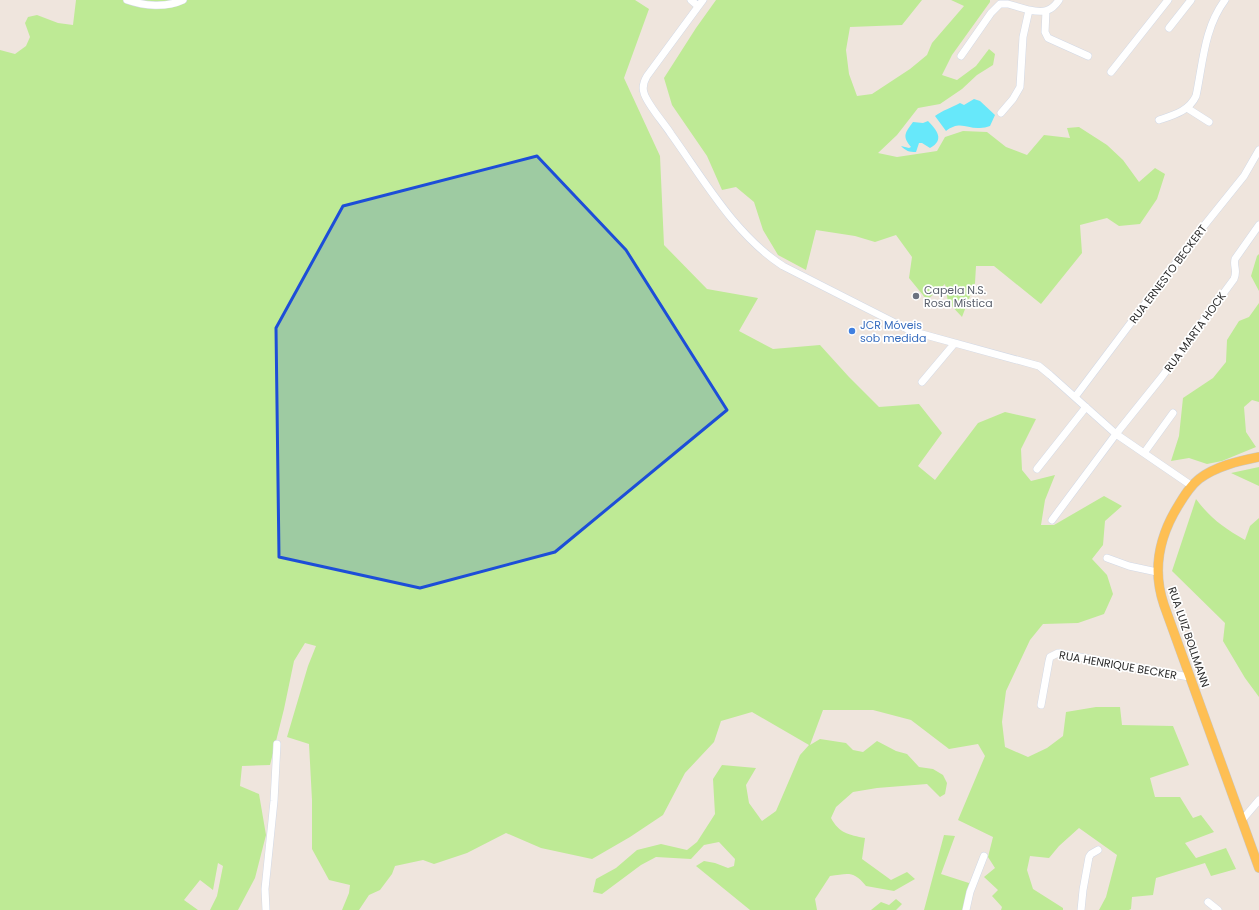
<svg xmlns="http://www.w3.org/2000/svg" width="1259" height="910" viewBox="0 0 1259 910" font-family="Poppins,sans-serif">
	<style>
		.green { fill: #beea95 }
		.water { fill: #67e8fa }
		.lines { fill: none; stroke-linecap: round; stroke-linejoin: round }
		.minor-casing { stroke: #d2d9e6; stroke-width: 8 }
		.major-casing { stroke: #c8c8c8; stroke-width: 10 }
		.minor { stroke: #fff; stroke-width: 7 }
		.major { stroke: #febf53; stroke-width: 9 }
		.marked { fill: #1d4ed8; fill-opacity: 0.2; stroke: #1d4ed8; stroke-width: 3; stroke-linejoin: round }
		.worship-dot { fill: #6b7280; stroke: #fff; stroke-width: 1.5 }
		.shop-dot { fill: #3f7fe0; stroke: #fff; stroke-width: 1.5 }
		.labels { text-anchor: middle; stroke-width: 3.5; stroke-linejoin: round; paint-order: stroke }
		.street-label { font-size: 11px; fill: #2c2c2c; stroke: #fff }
		.worship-label { font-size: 11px; fill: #5b616d; stroke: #fff; text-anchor: start }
		.shop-label { font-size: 11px; fill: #366cbe; stroke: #fff; text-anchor: start }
	</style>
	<rect width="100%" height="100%" fill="#efe5dd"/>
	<path class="green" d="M76,0H635L649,9L624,78L660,156L664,245L707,289L758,298L739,331L773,349L820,345L849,377L879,407L919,404L942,433L918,466L935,480L978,423L1005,412L1036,419L1021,449L1022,470L1031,481L1055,475L1045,500L1041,525H1054L1104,496L1122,506L1105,521L1103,545L1092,559L1107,575L1113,594L1104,614L1078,623L1043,624L1030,640L1006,691L1002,722L1005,747L1028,757L1047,748L1063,736L1066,712L1096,707H1120L1122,725L1173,726L1189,765L1150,778L1155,797H1180L1193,818L1201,815L1214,832L1185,843L1196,858L1226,848L1236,869L1211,876L1205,863L1156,878L1153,895L1132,897L1131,909L1129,910H1099L1106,897L1117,855L1079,828L1059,846L1049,858L1030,856L1027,870L1033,889L1063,908V910H1001L1002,907L992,896L998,890L984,877L995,868L988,857L993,837L958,820L985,756L978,744L949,749L911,720L873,710H823L810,745L820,739L846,743L853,750L863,752L877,741L896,751L907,754L919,767L933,769L943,775L947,783L945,794L940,797L927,784L877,788L853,792L836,807L831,818C839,833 849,835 865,838L862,859L891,880L907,872L915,879L894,891L866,886C853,870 848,874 830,876L815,899L817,910H750L696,866L704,861L715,863L728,868L734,866L735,859L719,842L704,845L691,859L656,857L641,865L602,894L593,892L596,879L616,868L637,850L661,844L687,850L697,842L715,814L713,779L722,765L756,768L746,785L749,803L762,821L776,811L800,755L809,745L752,712L721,721L714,742L685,773L663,815L630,837L592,859L541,848L506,833L467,853L434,864L423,860L395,866L392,874L380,890L369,895L359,910H342L349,893L350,885L329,880L312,849V800L309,744L287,737L308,666L316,646L305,643L294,661L284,709L270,765L242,766L240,786L259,794L266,835L255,878L238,910H210L217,896L223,866L218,863L213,890L200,880L184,900L198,910H0V50L15,54L26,46L30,37L25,23L28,17L37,15L58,23L73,25Z
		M716,0H922L902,25L850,27L846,50L849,74L857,96L872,94L910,69L927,55L932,43L964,6L951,0H990V2L952,55L942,75L957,80L976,66L989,49L995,54L993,65L977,75L962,89L940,104L918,108L897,135L878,153L897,157L937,151L945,137L963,131L987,132L1006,147L1027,155L1044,135L1070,138L1067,128L1079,127L1107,145L1123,160L1139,182L1155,168L1165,174L1157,199L1140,224L1119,226L1107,218L1080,225L1082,253L1041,304L994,266H976L975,283L962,317L948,302L945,284L927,300L909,278L912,257L896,235L875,242L855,236L816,230L806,270L778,255L763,230L754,202L736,187L722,190L707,156L672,105L664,78L696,28Z
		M1259,254V291L1251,276L1257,256Z
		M1259,303V402L1252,400L1244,407L1246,432L1256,447L1222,461L1207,464L1189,458L1171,461L1179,436L1183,398L1213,378L1226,362L1227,340L1239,321L1249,317Z
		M1259,467V486L1231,473Z
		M1196,499C1210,518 1224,528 1245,540L1250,526L1259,518V697L1245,678L1223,641L1225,623L1172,571Z
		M944,835L955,836L941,874L972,884L966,910H924Z
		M896,899L902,904L896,910H871L881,902L889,905Z"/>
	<path class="water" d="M974,99L980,101L995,115L990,126C987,127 983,128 980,128C967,129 960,120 946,131L935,116C943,110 951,108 960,103L964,105Z
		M928,121C937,130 945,140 930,148L922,143H919L916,152C909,152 906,151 901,146L909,148L911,147C902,136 905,133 913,122L923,123Z"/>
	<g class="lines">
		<defs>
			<path id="minor" d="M127,0C144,6 166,8 183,0
				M691,0L698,6
				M703,0L647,76C644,81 642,87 644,93C647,104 664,123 671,134C704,180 735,235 783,266L911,331L1039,366L1050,375L1116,434L1192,486
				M1046,11L1045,32L1048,38L1088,56
				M1169,28L1191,0
				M961,56L991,13L1000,4H1008L1029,10
				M1111,72L1168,0
				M1187,108L1209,122
				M1001,113L1013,99L1020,87L1023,37L1029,10C1043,13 1051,12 1059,0
				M1159,120C1174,115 1189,111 1196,96C1203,63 1204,28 1225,0
				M922,382L954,344
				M1075,397L1203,227L1244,176L1259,150
				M1144,453L1173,413
				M1037,469L1086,407
				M1052,520L1116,434L1161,378L1234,279C1238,270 1233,267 1235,259L1259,225
				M1107,558L1129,566L1157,572
				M1041,705L1049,661L1050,657L1058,653L1189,677
				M1242,820L1259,800
				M1208,902L1218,910
				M266,910L265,889L274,801L277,744
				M966,910L970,892L984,856
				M1081,910L1083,890L1089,857L1091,854L1098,850"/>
			<path id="major" d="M1259,457C1239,461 1216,466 1199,479C1190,486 1184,496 1178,506C1159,537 1152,570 1164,605L1259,868"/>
		</defs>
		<use href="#minor" class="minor-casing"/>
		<use href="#major" class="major-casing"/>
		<use href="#minor" class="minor"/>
		<use href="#major" class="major"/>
	</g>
	<path class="marked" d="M537,156L626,250L727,410L555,552L420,588L279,557L276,328L343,206Z"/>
	<circle class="worship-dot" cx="916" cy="296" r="4"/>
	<circle class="shop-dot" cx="852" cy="331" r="4"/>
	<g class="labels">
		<g class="street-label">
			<text transform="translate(1168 274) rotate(-53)" y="4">RUA ERNESTO BECKERT</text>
			<text transform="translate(1195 332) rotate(-54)" y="4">RUA MARTA HOCK</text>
			<text transform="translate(1189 637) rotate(71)" y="4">RUA LUIZ BOLLMANN</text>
			<text transform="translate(1118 665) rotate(10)" y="4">RUA HENRIQUE BECKER</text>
		</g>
		<g class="worship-label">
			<text x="924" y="294">Capela N.S.<tspan x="924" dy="13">Rosa Mística</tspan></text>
		</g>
		<g class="shop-label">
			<text x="860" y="329">JCR Móveis<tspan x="860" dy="13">sob medida</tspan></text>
		</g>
	</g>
</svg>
